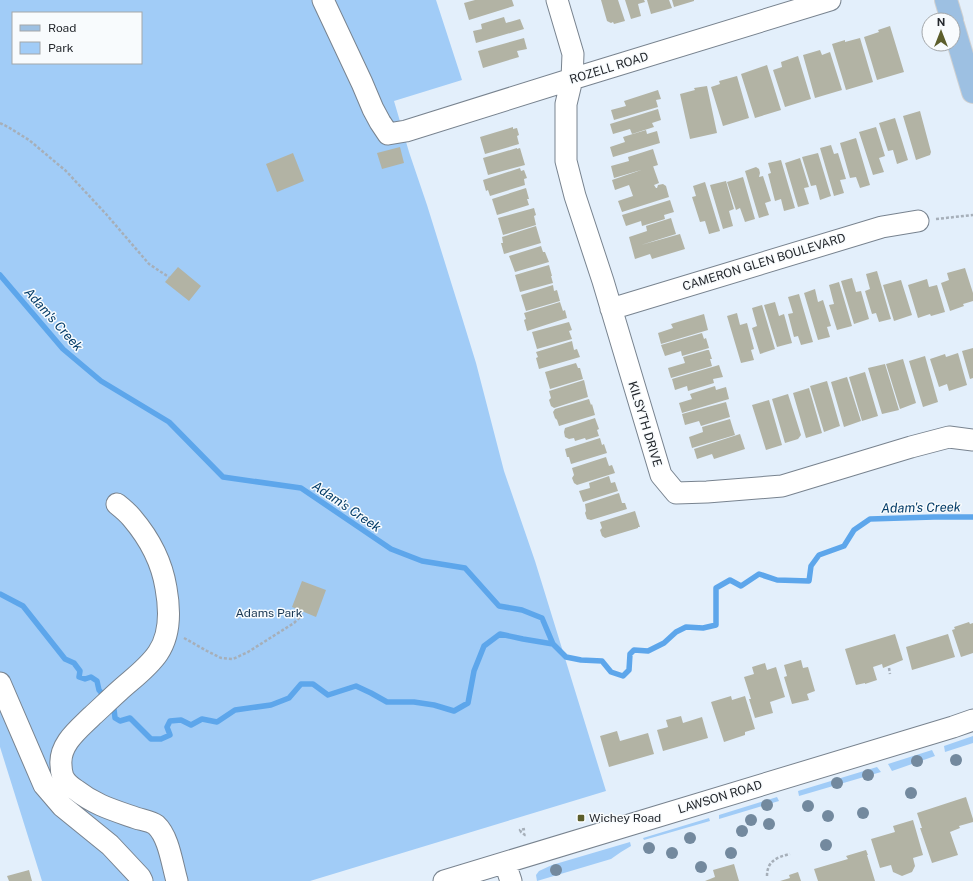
<svg xmlns="http://www.w3.org/2000/svg" width="973" height="881" viewBox="0 0 973 881" font-family="'Public Sans',sans-serif">
	<style>
		.green { fill: #a1ccf7; fill-rule: evenodd }
		.lines { fill: none; stroke-linecap: round; stroke-linejoin: round }
		.stream { stroke: #5da6eb; stroke-width: 5.5 }
		.building { fill: #b2b3a4 }
		.minor-casing { stroke: #78838f; stroke-width: 23 }
		.major-casing { stroke: #cfd0d1; stroke-width: 24 }
		.path { stroke: #a6afb9; stroke-width: 2.5; stroke-dasharray: 3 2; stroke-linecap: butt }
		.minor { stroke: #fff; stroke-width: 21 }
		.major { stroke: #9dc0e2; stroke-width: 22 }
		.tree { fill: #73899e }
		.poi-dot { fill: #5c5e2b; stroke: #f8fbfd; stroke-width: 1.5 }
		.labels { text-anchor: middle; stroke-width: 3; stroke-linejoin: round; paint-order: stroke }
		.street-label { font-size: 12px; fill: #24282d; stroke: #f8fbfd }
		.park-label { font-size: 12px; fill: #183652; stroke: #f8fbfd }
		.poi-label { font-size: 12px; fill: #24282d; stroke: #f8fbfd; text-anchor: start }
		.water-label { font-size: 13px; font-style: italic; fill: #053d69; stroke: #f8fbfd }
	</style>
	<rect width="100%" height="100%" fill="#e3effb"/>
	<path class="green" d="M0,0H436L462,80L394,101L409,152L427,205L460,311L476,363L504,471L535,561L606,791L310,881H42L0,747ZM13,13H141V63H13Z
		M973,736V743L945,752L944,746Z
		M932,750L935,756L892,771L888,764Z
		M877,767L881,772L799,796L798,791Z
		M777,797L779,801L719,819V815Z
		M709,818L710,821L644,840L643,838Z
		M630,842L631,846L621,852L611,859L537,881L536,875L539,871L552,865Z"/>
	<g class="lines">
		<path class="stream" d="M0,275L63,349L101,381L169,422L223,477L301,488L391,549L422,561L465,568L499,606L522,610L542,618L553,644L566,657L581,660L602,661L611,672L623,676L629,670L630,654L634,650L648,651L664,643L676,632L686,627L703,628L716,625V588L730,580L741,586L759,574L777,580L809,581L811,566L819,555L844,546L854,530L870,519L934,517H973
			M0,594L23,606L65,659L74,663L80,671L79,677L85,679L91,677L97,681L99,690L105,697
			M112,706L114,709L115,718L120,721L130,718L151,739H161L170,735L167,727L170,721L181,720L191,725L202,719L217,722L235,710L271,705L289,698L301,684H313L328,695L356,686L371,693L387,702H414L434,705L454,711L468,703L474,671L484,646L500,634L523,639L553,644"/>
	</g>
	<path class="building" d="M475,0H512L514,6L469,20L464,3Z
		M601,0H618L625,21L614,24L613,22L611,23L607,21Z
		M625,0H644L645,2L638,4L641,16L631,19Z
		M647,0H669L672,8L651,14Z
		M672,0H694V1L674,7Z
		M504,17L506,23L520,19L524,29L476,43L473,31L482,29L481,24Z
		M890,26L904,72L877,80L864,37L879,32L878,30Z
		M524,38L527,49L517,51L519,57L483,68L478,51Z
		M860,38L873,82L846,90L832,44L845,40V42Z
		M820,50L822,55L830,52L842,90L815,98L803,55Z
		M798,56L811,99L785,107L773,70L782,67L781,62Z
		M767,65L781,110L755,118L741,74Z
		M737,76L749,118L723,126L711,87L720,84L719,81Z
		M707,86L717,133L690,139L680,94L695,90L694,88Z
		M658,90L661,99L656,100L658,107L614,120L611,110L626,106L624,101Z
		M658,109L661,120L652,123L654,127L632,134L630,129L613,134L610,124Z
		M920,111L931,152L930,155L916,160L903,116Z
		M895,118L908,160L897,164L893,150L888,151L879,123Z
		M513,127V129L517,128L519,135L517,136L519,144L485,154L480,137Z
		M876,127L885,156L879,158L884,172L873,175L859,132Z
		M646,130L647,134L657,131L660,143L613,157L610,147L625,142L623,137Z
		M856,138L870,185L860,188L856,177L850,178L840,143Z
		M831,145L834,154L838,153L846,179L840,180L844,193L834,196L820,148Z
		M400,147L404,163L382,169L377,153Z
		M517,148V149L520,148L525,165L488,175L483,158Z
		M653,149L658,165L614,178L611,166L629,161L628,157Z
		M293,153L304,181L277,192L266,164Z
		M818,153L831,196L820,200L816,185L811,186L802,157Z
		M800,158L809,187L804,188L809,204L798,207L785,163Z
		M781,160L795,208L784,211L781,199L775,201L768,174L771,173L768,163Z
		M653,166L659,183L654,185L656,188H657L658,185L663,184L666,186L669,197L622,212L618,201L633,196L629,185L615,190L612,180Z
		M756,167L759,169L760,173L759,177L763,176L771,201L765,203L769,215L759,218L745,171Z
		M520,168L521,171L524,170L527,178L524,179L525,185L490,196L488,190L486,191L483,180Z
		M743,177L755,219L745,222L740,208L736,210L727,182Z
		M726,181L734,209L729,211L733,226L723,229L710,185Z
		M705,182L720,231L709,234L705,221L700,222L692,197L696,196L693,186Z
		M526,188L529,199H527L529,205L497,215L492,199Z
		M670,200L674,212L664,215L665,219L642,226L641,221L626,226L622,215Z
		M534,208L536,215L534,216L536,225L503,235L498,218Z
		M671,218L676,234L641,245L680,234L685,249L652,259L650,254L635,259L629,237L647,231L646,226Z
		M536,226L541,243L504,254L501,243H503L502,237Z
		M541,246L543,252H545L549,262L515,272L509,256Z
		M549,265L552,276H551L553,283L520,292L515,275Z
		M178,267L201,286L189,301L165,282Z
		M965,268L973,293V301L963,304L964,306L950,311L941,283L949,280L947,273Z
		M877,271L891,319L879,322L876,313L872,314L865,291L870,289L866,274Z
		M852,278L856,292L861,291L869,319L854,324L841,281Z
		M927,279L929,287L937,285L945,312L931,316L930,314L918,318L908,285Z
		M901,280L912,315L894,321L883,285Z
		M839,282L852,326L837,330L829,305L834,304L829,285Z
		M553,285L554,291L557,290L560,301L526,311L521,295Z
		M815,289L818,302L823,300L831,326L827,327L830,337L818,340L804,293Z
		M799,294L813,342L801,345L798,336L794,337L788,314L793,313L788,297Z
		M560,302L563,311L565,310L567,318L527,331L524,320L526,319L524,313Z
		M775,302L779,316L784,314L792,343L777,347L764,305Z
		M762,305L775,349L760,354L752,328L757,326L752,308Z
		M737,313L740,325L747,323L754,349L751,350L754,360L741,363L727,316Z
		M704,314L708,330L661,344L658,333L673,328L671,324Z
		M569,322L572,330L569,331L572,339L537,349L532,332Z
		M702,333L704,339L706,338L709,348L682,356L681,351L665,356L661,345Z
		M572,341L574,350L577,349L580,357L539,369L536,358L538,357L536,352Z
		M973,348V378L970,379L962,351Z
		M707,350H709L712,359H710L712,366L671,378L668,368L685,363L683,357Z
		M958,353L967,385L949,391L947,384L939,387L930,359L945,354L946,357Z
		M925,356L938,402L923,407L909,361Z
		M903,359L916,403L900,409L886,364Z
		M576,363L578,368H580L583,379L550,389L545,372Z
		M885,364L899,410L882,414L868,368Z
		M719,365L723,377L713,379L714,383L688,391L687,386L675,390L672,379Z
		M865,372L878,416L862,421L849,377Z
		M847,377L861,421L844,427L831,382Z
		M584,380L588,397L554,408L551,406L549,400L551,398L549,391Z
		M827,381L840,426L824,432L810,386Z
		M715,386L716,390L726,387L729,399L682,413L679,403L692,399L690,394Z
		M809,388L822,433L806,438L793,393Z
		M788,394L801,435L798,439L785,443L772,399Z
		M589,399L591,405L592,404L595,415L559,426L557,420L555,418L553,412L555,409Z
		M769,400L782,445L766,450L752,405Z
		M726,402L730,417L701,426L699,421L685,425L682,414Z
		M595,418L599,429L597,430L599,436L586,440L585,438L575,441L574,438L569,439L565,437L564,432L565,428Z
		M730,419L735,435L692,448L689,437L703,432L702,427Z
		M740,434L745,449L714,459L712,454L697,459L694,449Z
		M600,438L602,445L604,444L607,453L571,464L569,457H567L565,449Z
		M606,457L609,466L612,465L615,473L577,485L574,483L572,478L574,475L572,468Z
		M609,476L611,483L615,482L618,491L583,502L579,491L590,488L589,483Z
		M619,493L622,503H625L627,509L591,520L587,519L585,513L586,511L585,504Z
		M635,511L640,527H638V528L605,538L602,536L600,530L602,528L600,522Z
		M302,581L326,590L316,617L292,607Z
		M969,622L970,624L973,623V653L961,657L952,630L955,629L954,627Z
		M895,634L903,660L883,668L882,664L873,667L877,680L865,684V683L856,685L845,649Z
		M948,634L955,657L912,670L906,647Z
		M801,660L803,668L808,667L815,691L807,694L809,700L792,704L784,677L787,676L784,665Z
		M765,663L767,670L776,667L785,697L770,702L773,713L755,718L749,699H751L744,677L754,674L752,667Z
		M731,696L732,700L745,696L755,729L745,732V735L724,742L711,702Z
		M681,716L683,723L702,717L708,738L663,751L657,730L668,727L666,720Z
		M617,731L620,741L648,733L654,754L609,767L600,736Z
		M966,797L973,819V822L959,826L960,828L950,832L958,855L932,863L920,828H922L917,813Z
		M913,820L923,855L913,858L915,866L912,872L902,876L893,872L891,865L880,868L871,839L895,832L893,826Z
		M866,850L868,855H867L875,881H818L814,869L848,859L846,856Z
		M734,864L739,881H705L715,877L713,870Z
		M29,870L32,881H9L7,876Z
		M798,872L801,881H780L790,878L789,875Z"/>
	<g class="lines">
		<defs>
			<path id="minor" d="M323,0L362,83L373,109L380,122L388,134L406,131L572,79L830,0
				M557,0L573,54L572,79L566,104V161L575,196L603,281L661,475L676,493L707,492L782,486L911,447L949,437L973,440
				M611,309L882,227L918,221
				M117,504C122,508 128,513 132,518C149,538 162,563 166,588C170,610 171,634 158,653C148,668 132,679 119,691C110,699 101,708 92,716C79,729 59,744 61,765C61,769 62,774 63,777C66,783 71,787 76,790C95,805 113,810 136,818C142,820 151,821 156,825C169,837 172,864 177,881
				M0,683L44,785L62,806L110,845L140,877L142,881
				M505,863L511,881
				M444,881L953,727L973,720"/>
			<path id="major" d="M946,0L952,20
				M953,25L973,92"/>
		</defs>
		<use href="#minor" class="minor-casing"/>
		<use href="#major" class="major-casing"/>
		<path class="path" d="M0,123L8,127L29,140L66,171L106,214L149,264L161,272L169,277
			M936,219L973,215
			M184,638L207,651L221,658L233,659L248,652L294,623L300,617L302,611
			M889,668L890,674
			M525,829L520,830L521,832L525,835H526
			M767,876C767,861 777,857 790,854"/>
		<use href="#minor" class="minor"/>
		<use href="#major" class="major"/>
	</g>
	<g class="tree">
		<circle cx="956" cy="760" r="6"/>
		<circle cx="917" cy="761" r="6"/>
		<circle cx="868" cy="775" r="6"/>
		<circle cx="837" cy="783" r="6"/>
		<circle cx="911" cy="793" r="6"/>
		<circle cx="767" cy="805" r="6"/>
		<circle cx="808" cy="806" r="6"/>
		<circle cx="863" cy="813" r="6"/>
		<circle cx="828" cy="816" r="6"/>
		<circle cx="751" cy="820" r="6"/>
		<circle cx="769" cy="824" r="6"/>
		<circle cx="742" cy="831" r="6"/>
		<circle cx="690" cy="838" r="6"/>
		<circle cx="826" cy="845" r="6"/>
		<circle cx="649" cy="848" r="6"/>
		<circle cx="672" cy="853" r="6"/>
		<circle cx="731" cy="853" r="6"/>
		<circle cx="701" cy="867" r="6"/>
		<circle cx="556" cy="870" r="6"/>
	</g>
	<rect class="poi-dot" x="577" y="814" width="8" height="8" rx="2"/>
	<g class="labels">
		<g class="street-label">
			<text transform="translate(609 68) rotate(-17)" y="4">ROZELL ROAD</text>
			<text transform="translate(764 262) rotate(-17)" y="4">CAMERON GLEN BOULEVARD</text>
			<text transform="translate(645 424) rotate(73)" y="4">KILSYTH DRIVE</text>
			<text transform="translate(720 797) rotate(-17)" y="4">LAWSON ROAD</text>
		</g>
		<g class="park-label">
			<text x="269" y="617">Adams Park</text>
		</g>
		<g class="poi-label">
			<text x="589" y="822">Wichey Road</text>
		</g>
		<g class="water-label">
			<text transform="translate(54 319) rotate(48)" y="5">Adam's Creek</text>
			<text transform="translate(347 506) rotate(34)" y="5">Adam's Creek</text>
			<text transform="translate(921 507) rotate(-1)" y="5">Adam's Creek</text>
		</g>
	</g>
	<rect x="12" y="12" width="130" height="52" fill="#f8fbfd" stroke="#a3a7aa"/>
	<rect x="20" y="25" width="20" height="6" fill="#9dc0e2" stroke="#a3a7aa"/>
	<text x="48" y="32" font-size="12" fill="#24282d">Road</text>
	<rect x="20" y="42" width="20" height="12" fill="#a1ccf7" stroke="#a3a7aa"/>
	<text x="48" y="52" font-size="12" fill="#24282d">Park</text>
	<g transform="translate(941 32)"><circle r="19" fill="#f8fbfd" stroke="#a3a7aa"/>
	<path d="M0-3L7 15L0 10L-7 15Z" fill="#5c5e2b"/>
	<text y="-6" font-size="11" font-weight="bold" text-anchor="middle" fill="#24282d">N</text>
	</g>
</svg>
